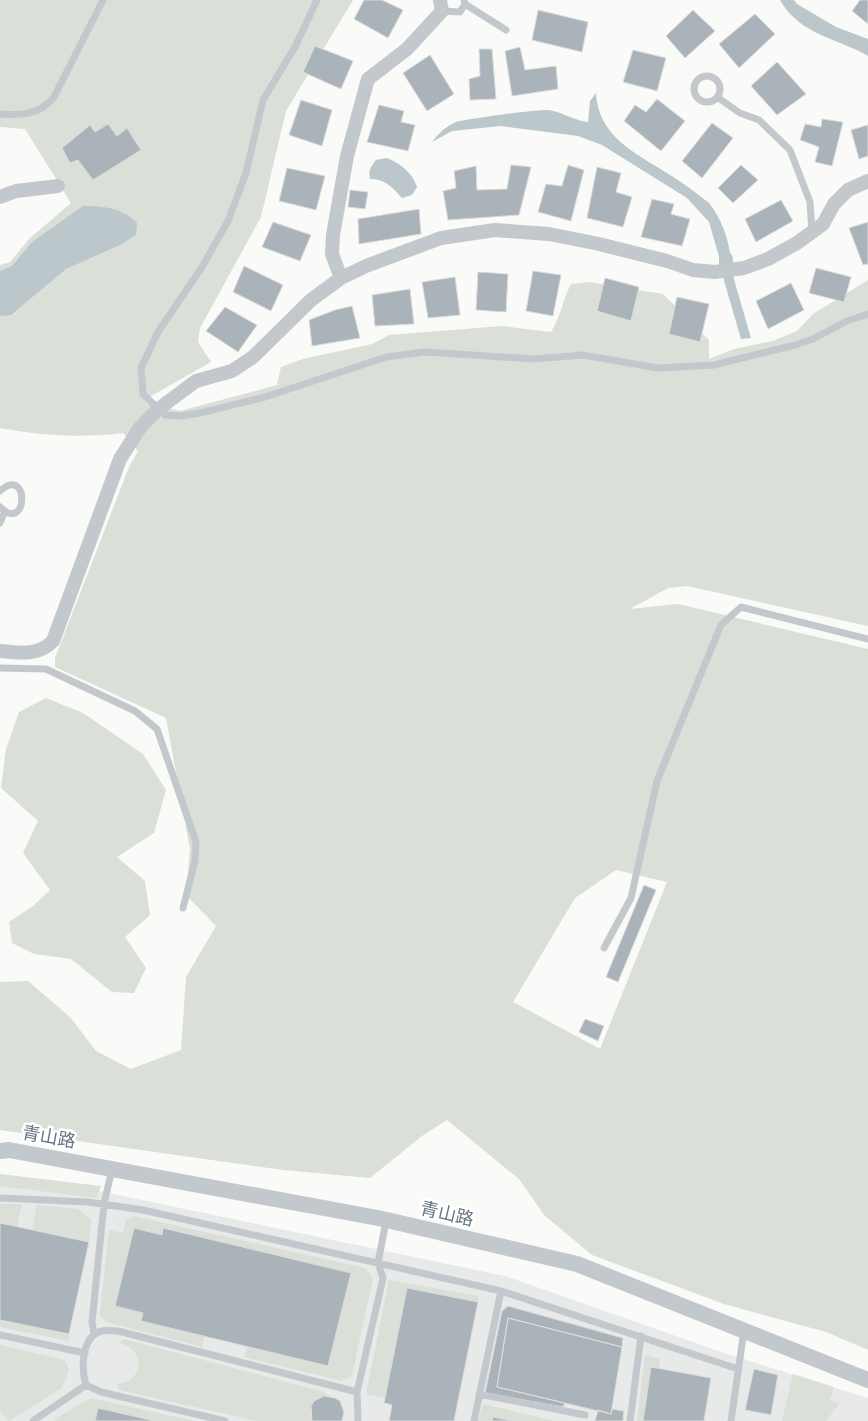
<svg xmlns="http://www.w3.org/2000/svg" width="868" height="1421" viewBox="0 0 868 1421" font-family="'PT Sans','Noto Sans SC',sans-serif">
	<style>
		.built { fill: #e8e9e9 }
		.green { fill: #dadfd7; fill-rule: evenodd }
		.water { fill: #bbc7cb }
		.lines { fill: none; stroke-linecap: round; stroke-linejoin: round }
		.canal { stroke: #bbc7cb; stroke-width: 14 }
		.building { fill: #aab3b9; stroke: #dcdcda }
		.service { stroke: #c3c8cc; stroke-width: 7 }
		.minor { stroke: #c3c8cc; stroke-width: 14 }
		.tertiary { stroke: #c3c8cc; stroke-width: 16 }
		.labels { text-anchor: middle; stroke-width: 5; stroke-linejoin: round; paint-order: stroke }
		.street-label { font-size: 18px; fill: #657683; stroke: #fff }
	</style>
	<rect width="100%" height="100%" fill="#fafaf8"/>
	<path class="built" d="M0,1178L99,1191L505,1276L727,1354L868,1398V1421H0Z"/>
	<path class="green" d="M0,0H353L286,111L261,217L200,328L198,342L211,362L151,396V404L180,411L277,385L281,367L303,359L372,344L389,335L502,326L551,332C562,314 562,301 571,284L589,282L663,294L709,340V359L734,349L773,341L797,331L813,314L868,280V626L687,586L668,588L630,609L678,604L868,649V1350L826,1332L724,1304L592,1255L544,1215L519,1179L447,1120L422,1136L370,1178L283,1170L0,1130V982L28,981L70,1017L96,1051L131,1069L181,1050L186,977L216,926L186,895L190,849L166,718L55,667V658L129,467L138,451L123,433C82,438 41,436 0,428V265L10,262L29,239L71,203L25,129L0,127ZM616,870L667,882L600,1049L513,1002L575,898Z
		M46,698L83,713L143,754L166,790L154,833L117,857L145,881L150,915L125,937L146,968L134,993L112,992L71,959L34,954L12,943L9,922L33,906L50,890L23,853L38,821L1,788L6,749L19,712Z
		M0,1174L101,1186L96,1198L0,1186Z
		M0,1204H22L17,1227L0,1223Z
		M37,1205L78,1209L91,1219L89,1242L32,1230Z
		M134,1216L365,1268L373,1279L352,1375L342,1381L244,1357L247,1347L328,1366L351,1274L163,1229L162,1235L134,1228L143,1313L141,1321L204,1336L202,1347L106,1322L100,1315L109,1230L123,1233L126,1220Z
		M389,1280L479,1296L478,1302L407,1288L385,1398L366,1394Z
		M0,1320L69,1334V1341L0,1327Z
		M123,1339L321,1391L330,1396C315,1396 306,1407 312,1421H257L119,1390L117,1384C145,1382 146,1348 119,1343Z
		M0,1345L65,1360L69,1370L62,1388L9,1421L0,1411Z
		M645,1355L660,1359L659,1369L651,1368L643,1421H637Z
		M793,1374L834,1387L830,1400L839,1404L826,1421H782Z
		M91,1398L193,1421H155L99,1408L95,1421H55L56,1418Z
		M483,1404L554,1421H512L493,1417L492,1421H478Z"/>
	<path class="water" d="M780,0H794L797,4L836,27L868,39V56C835,37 800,35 780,0Z
		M596,93C598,136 635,153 667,173C682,182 695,192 709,203C722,220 728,237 731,259L720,260L709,222L687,198L602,145L578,136L501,126L452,131L432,142C438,134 446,126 456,122C465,119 539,109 548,110C563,112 575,121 588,122L590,101Z
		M386,158C400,162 413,174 417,187L412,195L402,198C393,188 384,178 370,179C368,171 371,166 376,160Z
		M83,206C104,206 123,208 137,223L136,235L122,244L66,269L11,315L0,316V271L12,266L32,242Z
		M733,276L751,338L741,339L723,277Z"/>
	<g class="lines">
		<path class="canal" d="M726,259V264"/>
	</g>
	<path class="building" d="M364,0H382L403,10L388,38L354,19Z
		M860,0H868V24L852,11Z
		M538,10L588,22L582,52L532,40Z
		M693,10L715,31L685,58L666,36Z
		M755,14L775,34L739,68L719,44Z
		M315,46L353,61L341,89L303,72Z
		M520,47L525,70L556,66L558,89L512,96L505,51Z
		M479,49H492L496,99L470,100L469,79L480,76Z
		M633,50L666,58L657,91L623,82Z
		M430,55L454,94L427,111L403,73Z
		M777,62L806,94L777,115L751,86Z
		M657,99L685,121L661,151L624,121L635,105L646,112Z
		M301,100L332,110L322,146L289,135Z
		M379,105L404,111L401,122L415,125L408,151L367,142Z
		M822,119L843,122L832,166L815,162L819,147L800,140L805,124L821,127Z
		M712,123L733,138L702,178L682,161Z
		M108,124L117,136L127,128L141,150L93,180L78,160L70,163L62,148L90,125L95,132Z
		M868,125V156L859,159L851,130Z
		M511,165L531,167L519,215L448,220L443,191L456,188L454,171L476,166L477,190L507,189Z
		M568,165L584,170L571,221L538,212L546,184L562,186Z
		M741,165L758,180L733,203L718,188Z
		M597,167L621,173L616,192L632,197L623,227L587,218Z
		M287,168L325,176L316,210L279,201Z
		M350,190L368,192L365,209L348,207Z
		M652,199L674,204L671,214L690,219L682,246L641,237Z
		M781,200L793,221L756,242L745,219Z
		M419,209L421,234L359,244L358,219Z
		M273,222L311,235L300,261L262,247Z
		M868,222V264L863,265L849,228Z
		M244,266L283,285L271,311L233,292Z
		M816,268L851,277L844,302L809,293Z
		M533,271L561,275L553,316L526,311Z
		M478,272L508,274L506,312L476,310Z
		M455,277L460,315L428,318L422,282Z
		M605,278L639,287L631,321L597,311Z
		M791,283L804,310L768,329L756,301Z
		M410,289L414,324L375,326L372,295Z
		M677,297L709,304L700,342L669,334Z
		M352,306L360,338L312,346L309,320L335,310Z
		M225,307L257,325L238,352L206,331Z
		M644,885L656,890L618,982L606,977Z
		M585,1019L604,1026L598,1041L579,1032Z
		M0,1223L89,1242L69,1334L0,1320Z
		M134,1228L162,1235L163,1228L351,1273L328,1366L141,1321L143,1313L115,1306Z
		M407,1288L478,1302L454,1421H389L392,1405L384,1403Z
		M508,1306L623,1338L622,1347L508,1318L497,1387L565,1403L563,1407L485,1393L502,1311Z
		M508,1318L622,1347L611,1414L497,1387Z
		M651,1367L711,1378L704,1421H643Z
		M754,1369L778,1375L771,1415L745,1410Z
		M324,1396L335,1398L340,1401L344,1412L342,1421H312L311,1406L314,1401Z
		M98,1408L155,1421H95Z
		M612,1409L624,1411L623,1421H595L598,1410L611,1414Z
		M493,1417L512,1421H492Z"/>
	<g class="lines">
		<path class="service" d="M317,0L295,47L263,100L246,173L228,221L202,267L158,332L141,368L143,394L165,415L180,416L200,413L265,397L386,357L425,352L534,359L583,355L658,368L714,365L795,345L813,339L847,321L868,314
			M465,4L506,30
			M442,11L460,12L465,4L464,0
			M694 89a13 13 0 1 1 26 0a13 13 0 1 1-26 0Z
			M717,97L740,113L759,120L790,150L810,202L812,232
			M0,114C21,116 41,114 54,97L103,0
			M0,491C30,464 28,535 0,507
			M0,523L5,511
			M0,668L46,669L135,711L157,729L196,842L195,861L183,908
			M604,948L631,898L657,781L721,625L741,607L868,639
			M0,1198L88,1202L143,1210L501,1291L738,1369
			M0,1335L85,1353
			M94,1335L92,1322L104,1204L112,1169
			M479,1394L585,1415
			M33,1421L86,1385
			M225,1421L101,1392L86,1385C81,1369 81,1336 102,1331C106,1330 113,1331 118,1331L357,1392
			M358,1421L357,1392L383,1278L378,1263L386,1221
			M474,1421L501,1291
			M630,1421L641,1336
			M731,1421L744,1330"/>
		<path class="minor" d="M0,197L16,191L58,186
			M341,278L332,254L333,235L347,156L368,79L407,49L442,11L440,0
			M0,651C19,653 39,656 53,641L120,459L139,429L157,410L196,381L232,371L253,357L311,300L341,278L366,266L441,238L495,230L549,234L599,244L667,261L693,270L715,272L744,268L768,259L797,243L823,224L834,204L848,190L868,181"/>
		<path class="tertiary" d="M0,1151L9,1150L378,1218L577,1264L868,1380"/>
	</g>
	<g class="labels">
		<g class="street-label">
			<text transform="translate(49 1137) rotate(10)" y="6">青山路</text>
			<text transform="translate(447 1214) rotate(13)" y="6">青山路</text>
		</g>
	</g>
</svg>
